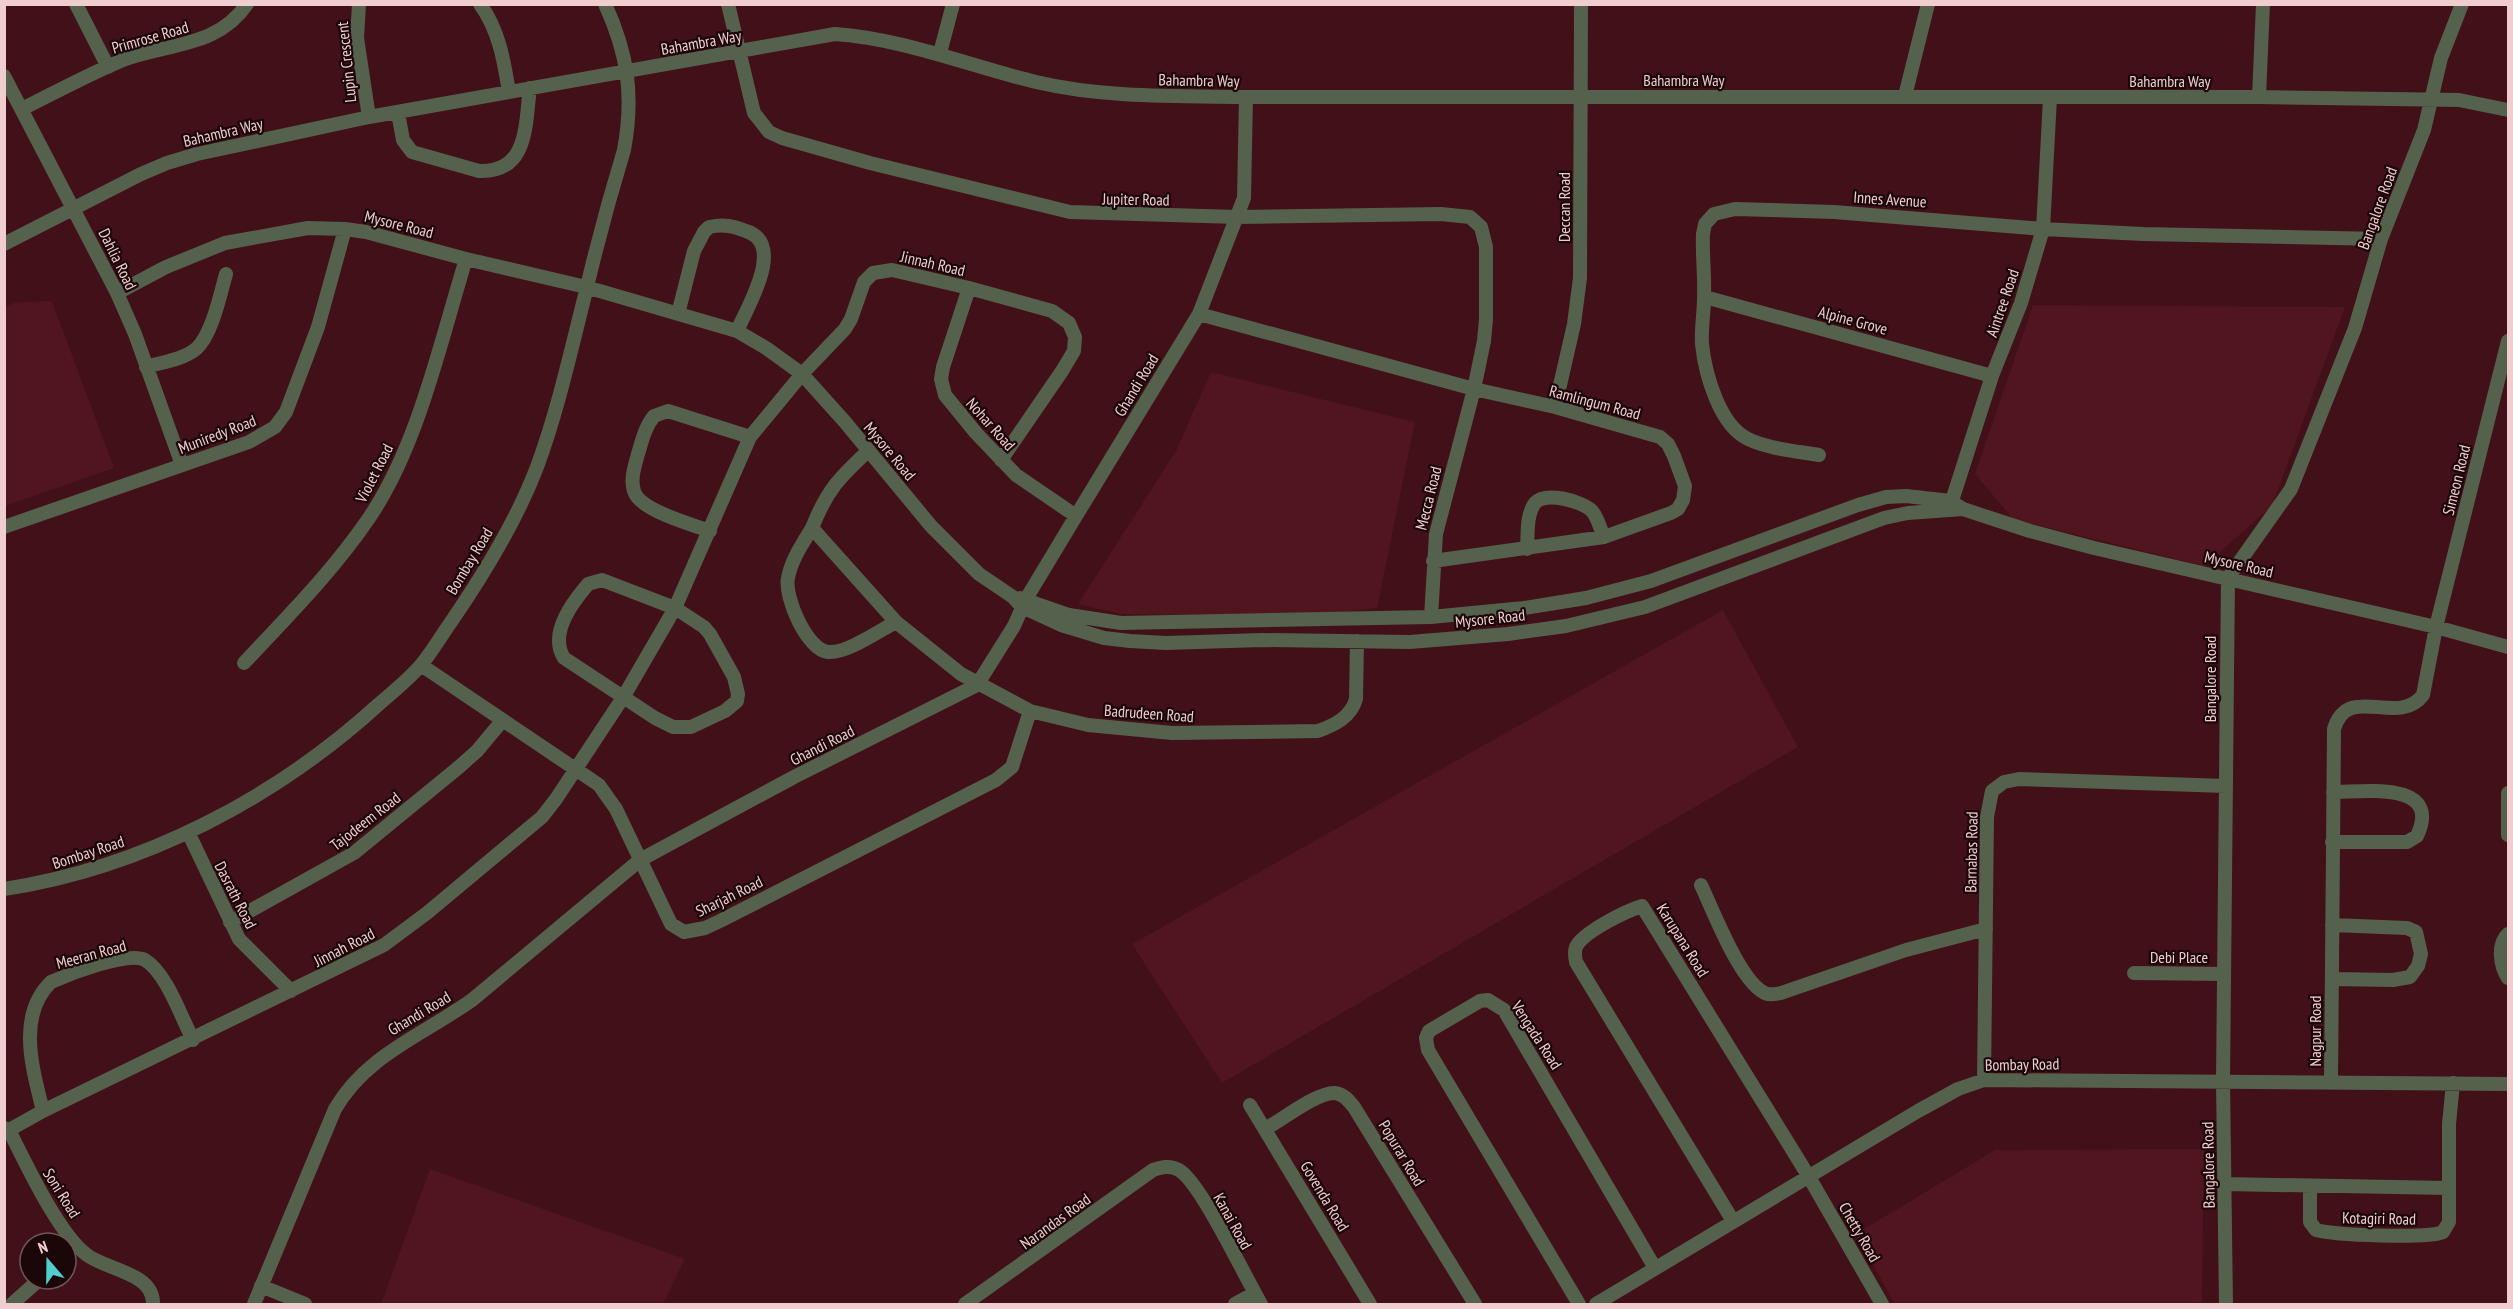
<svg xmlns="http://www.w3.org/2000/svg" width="2513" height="1309" viewBox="0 0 2513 1309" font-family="'PT Sans Narrow',sans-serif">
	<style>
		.built { fill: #50151f }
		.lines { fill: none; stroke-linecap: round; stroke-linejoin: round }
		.minor { stroke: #54614d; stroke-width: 14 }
		.labels { text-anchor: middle; stroke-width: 4.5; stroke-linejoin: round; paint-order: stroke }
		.street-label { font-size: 16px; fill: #f0ced0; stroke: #1b0608 }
	</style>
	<rect width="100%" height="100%" fill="#421018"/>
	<path class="built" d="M52,301L114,468L5,506V307L16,302Z
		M2033,305L2345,307L2272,506L2204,566L2013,519L1975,474Z
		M1211,372L1415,422L1377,608L1306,616L1121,614L1078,604L1176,451Z
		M1723,610L1798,747L1222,1083L1132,944Z
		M2204,1149L2202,1302L2192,1304H1895L1856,1234L1995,1150Z
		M430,1169L685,1259L663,1304H381Z"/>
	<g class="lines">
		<path class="minor" d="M76,4L108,67
			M359,4L357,38L369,117
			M480,4C499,30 504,61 509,92
			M728,4L754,113L769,132L782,138L870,163L1070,212L1237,217L1441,214L1470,217L1481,227L1486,247V319L1484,341L1474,389L1436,534L1431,617
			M940,53L953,4
			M4,76L117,293L135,334L182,465
			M1905,96L1928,4
			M2259,97L2263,4
			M22,109C56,92 89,74 123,60C168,43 217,48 247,4
			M398,113L403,140L412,152L479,171C529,173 525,124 530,88
			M4,244L141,174L167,163L197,154L369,117L835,34C905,39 969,66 1036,82C1104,98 1175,96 1246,97H2259L2459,100L2508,110
			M969,288L943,367L941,379L945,395L976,433L1016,475L1076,516
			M117,293L166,267L225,243L308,228L345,229L366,232L466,259L586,287L737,331L766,348L802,374L845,422L931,526L979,574L1013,597L1022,607L1061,625L1104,638L1130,641L1166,643L1262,640L1410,642L1508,634L1566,626L1645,607L1884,518L1908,513L1963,509
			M1705,297L1992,376
			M678,314L694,251L704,232L709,227C724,224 733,226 746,231C786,244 748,306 737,331
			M1199,314L1474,389L1555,407L1660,437L1668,444L1674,456L1685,486L1683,500L1678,509L1671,513L1604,537L1433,561
			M146,367C163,362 182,360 196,349C212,335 220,295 226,274
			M1555,407L1574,324L1580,278L1581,4
			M868,451C839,478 827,490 812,528L896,622L961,674L1030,711L1088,725L1172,733L1318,731C1335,725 1351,717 1356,699L1357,641
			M1819,455C1796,451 1769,449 1748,439C1719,425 1705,373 1702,344C1701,328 1704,313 1704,298C1705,276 1702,255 1703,234L1705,224L1714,214L1735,209L1834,212L2043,229L2143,234L2381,239
			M1949,510L1992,376L2021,303L2043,229L2050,98
			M4,527L249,442L275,427L286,412L318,327L345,229
			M812,528C803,543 791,560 788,578C784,597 807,650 828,652C846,654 879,631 896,622
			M710,531C691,524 639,510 634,491C630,479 635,465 638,454C642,441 645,427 654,416L668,411L750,437
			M1527,549C1528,535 1526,515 1535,503C1545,491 1582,501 1592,511C1598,518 1600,528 1604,537
			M602,580L675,608L704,627L710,634L734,677L738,694L737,701L725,711L691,727H673L655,718L564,658C550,636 569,607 584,589L588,584Z
			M1020,598L1069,615L1121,623L1431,617L1524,608L1586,598L1651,581L1858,505L1886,497L1906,496L1951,501L1963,509L2030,531L2094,548L2436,627L2508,647
			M244,663C287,617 333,571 369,518C418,446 440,343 466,259
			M421,665L599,785L616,809L671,924L684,932L705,928L720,921L996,780L1012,767L1030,711
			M2508,793V835
			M188,832L239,939L291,991
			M2332,842H2407L2417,836C2443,780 2363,792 2333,792
			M1701,885C1713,910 1741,985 1767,994C1772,995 1776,994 1781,993L1906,950L1986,929
			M4,889C143,868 276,798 379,704C393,692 409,679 421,665C432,652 441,636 451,622C484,574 516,522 537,467C558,410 571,350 586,291C597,244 610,196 624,150C634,96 628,54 605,4
			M230,922L354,853L459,767L477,751L502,721
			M2508,934C2497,944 2500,966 2508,978
			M2134,973L2224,974
			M2332,979L2393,980L2410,977L2418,966L2421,954L2416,932L2407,928L2332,925
			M1984,1080L1987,817L1992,791L2004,782L2019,779L2226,786
			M2331,1083L2334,729C2348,682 2398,728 2423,695L2436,627L2508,341
			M1250,1105L1370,1304
			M43,1111C33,1070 16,1016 51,982C69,974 128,951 145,960C166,972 182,1019 193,1040
			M4,1128L9,1130L43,1111L384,945L427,913L542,817L556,799L624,696L675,608L750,437L802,374L845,329L851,319L864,282L873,273L892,270L969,288L1052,311L1069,323L1075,337L1074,351L1062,371L1001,460
			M1265,1129C1282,1120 1317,1092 1335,1093C1344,1094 1349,1101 1354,1107L1475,1304
			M9,1130C25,1162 59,1235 87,1255C107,1270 154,1273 153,1304
			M2224,1184L2448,1188
			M2310,1186V1222L2316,1230C2334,1235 2427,1239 2443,1232L2449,1222V1124L2453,1083
			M1733,1221L1576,962C1575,957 1574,952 1576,947C1583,932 1626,911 1642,906L1809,1177L1882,1304
			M261,1286L305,1304
			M12,1304L40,1279
			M254,1304L335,1109C366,1055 423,1035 472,1000L640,860L794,777L977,685L1014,626L1026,599L1076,516L1199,314L1244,198L1246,97
			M965,1304L1153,1170C1162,1167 1170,1165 1179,1170C1201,1183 1245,1277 1261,1304
			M1235,1304L1255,1293
			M1579,1304L1428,1050L1426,1038L1429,1031L1480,1001L1488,1000L1504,1010L1655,1268
			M1596,1304L1918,1111L1958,1089L1984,1080L2508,1084
			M2226,1304L2223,1081L2228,578L2291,489L2355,328L2381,239L2424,130L2441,58L2462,4"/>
	</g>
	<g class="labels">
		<g class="street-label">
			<text transform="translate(150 37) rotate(-16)" y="6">Primrose Road</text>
			<text transform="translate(701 42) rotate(-10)" y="6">Bahambra Way</text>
			<text transform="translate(346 62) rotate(-96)" y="6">Lupin Crescent</text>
			<text transform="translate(1199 80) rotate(1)" y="6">Bahambra Way</text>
			<text x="1684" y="86">Bahambra Way</text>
			<text x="2170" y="87">Bahambra Way</text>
			<text transform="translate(223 132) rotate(-13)" y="6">Bahambra Way</text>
			<text transform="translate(1136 199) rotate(1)" y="6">Jupiter Road</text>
			<text transform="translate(1890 199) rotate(4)" y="6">Innes Avenue</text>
			<text transform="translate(1564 207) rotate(-90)" y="6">Deccan Road</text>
			<text transform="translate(2377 208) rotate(-70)" y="6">Bangalore Road</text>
			<text transform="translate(399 224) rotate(14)" y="6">Mysore Road</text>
			<text transform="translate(118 259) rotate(64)" y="6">Dahlia Road</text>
			<text transform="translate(933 263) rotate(13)" y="6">Jinnah Road</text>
			<text transform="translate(2002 303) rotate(-71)" y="6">Aintree Road</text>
			<text transform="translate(1853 320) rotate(15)" y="6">Alpine Grove</text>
			<text transform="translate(1136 385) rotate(-59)" y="6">Ghandi Road</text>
			<text transform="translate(1595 402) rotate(15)" y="6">Ramlingum Road</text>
			<text transform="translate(991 424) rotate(48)" y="6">Nohar Road</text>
			<text transform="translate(217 434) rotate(-21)" y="6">Muniredy Road</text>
			<text transform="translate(890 451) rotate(50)" y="6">Mysore Road</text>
			<text transform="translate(374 473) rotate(-63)" y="6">Violet Road</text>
			<text transform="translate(2456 480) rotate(-76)" y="6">Simeon Road</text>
			<text transform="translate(1428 498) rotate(-76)" y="6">Mecca Road</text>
			<text transform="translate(469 561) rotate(-59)" y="6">Bombay Road</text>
			<text transform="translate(2239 564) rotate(13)" y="6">Mysore Road</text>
			<text transform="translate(1490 618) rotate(-6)" y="6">Mysore Road</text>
			<text transform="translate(2210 679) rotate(-90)" y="6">Bangalore Road</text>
			<text transform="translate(1149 713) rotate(4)" y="6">Badrudeen Road</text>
			<text transform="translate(822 745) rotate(-27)" y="6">Ghandi Road</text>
			<text transform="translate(365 821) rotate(-38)" y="6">Tajodeem Road</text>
			<text transform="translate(88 852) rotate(-18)" y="6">Bombay Road</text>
			<text transform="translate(1971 852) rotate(-89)" y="6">Barnabas Road</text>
			<text transform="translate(236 895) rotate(63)" y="6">Dasrath Road</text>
			<text transform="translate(729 896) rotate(-26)" y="6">Sharjah Road</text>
			<text transform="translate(1683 940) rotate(58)" y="6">Karupana Road</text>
			<text transform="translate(344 947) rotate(-27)" y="6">Jinnah Road</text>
			<text transform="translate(91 954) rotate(-15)" y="6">Meeran Road</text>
			<text x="2179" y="963">Debi Place</text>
			<text transform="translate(419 1013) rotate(-31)" y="6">Ghandi Road</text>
			<text transform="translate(2315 1031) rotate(-90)" y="6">Nagpur Road</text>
			<text transform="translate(1537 1035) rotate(57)" y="6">Vengada Road</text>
			<text transform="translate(2022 1064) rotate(-1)" y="6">Bombay Road</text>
			<text transform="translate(1402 1153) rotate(59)" y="6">Popurar Road</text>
			<text transform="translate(2208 1165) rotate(-91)" y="6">Bangalore Road</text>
			<text transform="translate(62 1193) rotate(58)" y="6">Soni Road</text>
			<text transform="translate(1325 1196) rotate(59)" y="6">Govenda Road</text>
			<text transform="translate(2379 1218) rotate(1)" y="6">Kotagiri Road</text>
			<text transform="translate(1055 1221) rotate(-36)" y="6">Narandas Road</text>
			<text transform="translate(1233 1221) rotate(61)" y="6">Kanai Road</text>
			<text transform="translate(1860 1232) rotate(60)" y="6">Chetty Road</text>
		</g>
	</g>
	<rect width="2513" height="1309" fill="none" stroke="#f0ced0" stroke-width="12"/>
	<g transform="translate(48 1261) rotate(340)"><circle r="28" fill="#1b0608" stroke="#705658" stroke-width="1.5"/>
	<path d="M0-4.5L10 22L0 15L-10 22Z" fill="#52cdcc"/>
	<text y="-9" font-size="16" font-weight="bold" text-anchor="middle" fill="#f0ced0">N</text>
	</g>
</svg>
